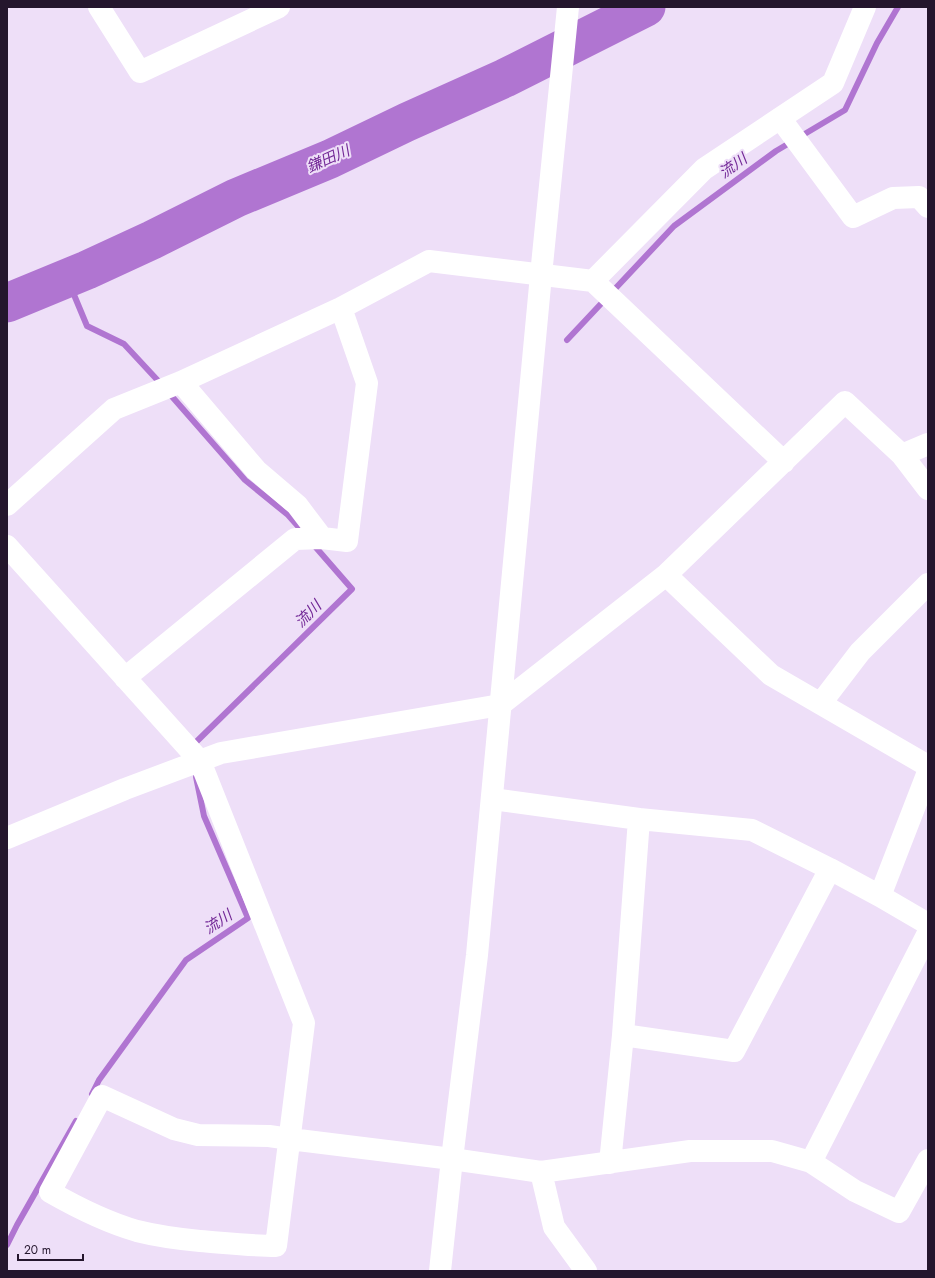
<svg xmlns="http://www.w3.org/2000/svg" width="935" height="1278" viewBox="0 0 935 1278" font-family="Jost,'Noto Sans JP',sans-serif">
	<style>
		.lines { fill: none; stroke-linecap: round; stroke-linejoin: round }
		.stream { stroke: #b075d1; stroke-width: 6 }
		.river { stroke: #b075d1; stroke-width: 39 }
		.minor { stroke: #fff; stroke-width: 22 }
		.tertiary { stroke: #fff; stroke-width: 22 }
		.labels { text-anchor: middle; stroke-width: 4; stroke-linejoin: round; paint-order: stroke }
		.water-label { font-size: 15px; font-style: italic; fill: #722896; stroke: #eedff8 }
	</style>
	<rect width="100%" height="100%" fill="#eedff8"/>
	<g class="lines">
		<path class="stream" d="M67,278L87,326L124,344L162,385
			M567,340L674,226L776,151L845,110L877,43L898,7
			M168,392L245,480L288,515L304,533
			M192,746L352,589L312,543
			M92,1094L99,1080L186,960L248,918L204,816L196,777
			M7,1245L17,1225L76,1121"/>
		<path class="river" d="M7,303L87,270L152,240L236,198L330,159L407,122L505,78L646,7"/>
		<path class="minor" d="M99,7L140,72L279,7
			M780,118L853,217L893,198L919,197L928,207
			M593,281L704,169L833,83L865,7
			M181,382L256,470L297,505L322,538
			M902,455L928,444
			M7,505L114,409L181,382L341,308L429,261L593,281L784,462
			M7,546L200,761L304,1023L276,1246C251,1246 226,1243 200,1241C179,1239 157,1236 137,1231C106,1222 78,1208 50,1192L102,1096L174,1129L198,1135L269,1136L290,1139L452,1159L541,1172L690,1151H772L811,1162L855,1191L899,1212L928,1160
			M666,575L771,675L928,766
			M125,678L295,539L322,538L347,541L367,383L341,308
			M821,703L860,652L928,584
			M492,799L639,819
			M7,838L125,789L221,753L500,705L666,575L845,402L902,455L928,489
			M880,896L928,772
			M623,1035L734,1051L830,869
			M811,1162L928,933
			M610,1163L623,1035L639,819L752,830L830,869L880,896L928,924
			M541,1172L554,1227L586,1271"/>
		<path class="tertiary" d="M440,1271L452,1159L477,955L541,275L568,7"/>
	</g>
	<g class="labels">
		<g class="water-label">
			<text transform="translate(328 159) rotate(-24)" y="5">鎌田川</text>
			<text transform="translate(733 166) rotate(-36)" y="5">流川</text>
			<text transform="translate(308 614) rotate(-45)" y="5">流川</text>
			<text transform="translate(218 922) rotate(-34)" y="5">流川</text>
		</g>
	</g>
	<rect width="935" height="1278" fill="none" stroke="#24162d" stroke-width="16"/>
	<path d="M18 1254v6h65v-6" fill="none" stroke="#24162d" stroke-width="2"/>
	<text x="24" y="1254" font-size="12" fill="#24162d" stroke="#eedff8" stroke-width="3" paint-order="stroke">20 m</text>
</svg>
